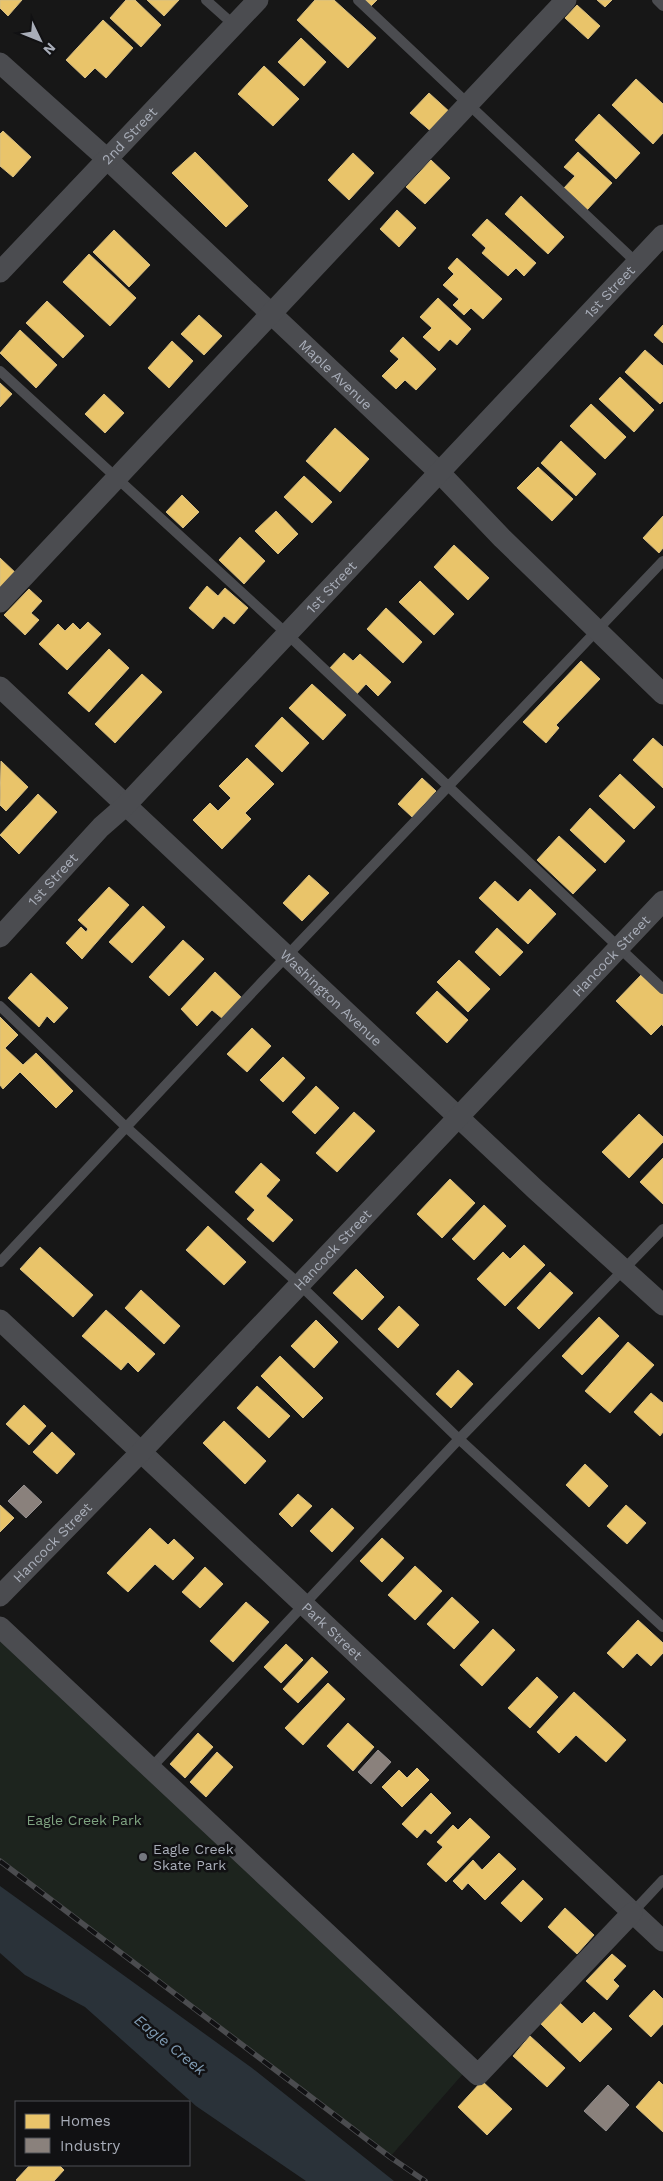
<svg xmlns="http://www.w3.org/2000/svg" width="663" height="2181" viewBox="0 0 663 2181" font-family="'Work Sans',sans-serif">
	<style>
		.green { fill: #1d241e }
		.water { fill: #2a3239 }
		.homes { fill: #e9c46a; stroke: #d6bd81 }
		.industry { fill: #8a817c; stroke: #938e8e }
		.lines { fill: none; stroke-linecap: round; stroke-linejoin: round }
		.lane { stroke: #4b4c50; stroke-width: 10 }
		.street { stroke: #4b4c50; stroke-width: 21 }
		.rail-casing { stroke: #4b4c4f; stroke-width: 5.5 }
		.rail { stroke: #111113; stroke-width: 4; stroke-dasharray: 11; stroke-linecap: butt }
		.poi-dot { fill: #757880; stroke: #111113; stroke-width: 2 }
		.labels { text-anchor: middle; stroke-width: 5; stroke-linejoin: round; paint-order: stroke }
		.street-label { font-size: 14px; fill: #a8adb8; stroke: #111113 }
		.park-label { font-size: 14px; fill: #7fa381; stroke: #111113 }
		.poi-label { font-size: 14px; fill: #a8adb8; stroke: #111113; text-anchor: start }
		.water-label { font-size: 15px; font-style: italic; fill: #7f9bb3; stroke: #111113 }
	</style>
	<rect width="100%" height="100%" fill="#171717"/>
	<path class="green" d="M0,1625L469,2067L390,2157L0,1861Z"/>
	<path class="water" d="M0,1886L252,2068L394,2181H306L196,2106L85,2007L25,1975L0,1953Z"/>
	<path class="homes" d="M0,0H22L8,16L0,8Z
		M126,0H135L161,25L141,47L110,18Z
		M147,0H179L164,16Z
		M315,0H334L376,38L348,68L297,20Z
		M365,0H377L371,6Z
		M597,0H612L605,7Z
		M577,5L600,26L588,39L565,18Z
		M103,20L133,48L106,78L95,68L85,78L66,60Z
		M301,38L326,62L304,86L278,62Z
		M264,66L299,99L273,126L238,94Z
		M636,79L663,104V133L653,144L612,105Z
		M429,93L452,114L434,134L410,113Z
		M599,114L640,153L616,179L575,140Z
		M3,131L31,157L13,177L0,166V134Z
		M195,152L248,206L226,227L172,173Z
		M578,152L612,183L587,210L564,188L575,176L564,167Z
		M353,153L374,173L349,200L328,180Z
		M431,160L450,178L425,204L406,187Z
		M521,196L564,237L548,254L505,214Z
		M397,210L416,228L399,247L380,229Z
		M487,219L536,263L524,276L516,268L508,276L482,253L486,248L472,235Z
		M114,230L150,265L129,287L93,252Z
		M89,254L136,298L110,326L63,282Z
		M457,258L502,299L483,319L471,308L464,315L453,305L459,299L443,285L454,274L448,268Z
		M438,298L471,329L457,345L450,339L439,351L423,337L432,328L420,317Z
		M47,301L84,336L63,358L26,323Z
		M199,315L222,336L204,355L181,334Z
		M663,325V343L654,335Z
		M20,330L57,365L36,388L0,353Z
		M403,337L436,369L416,390L405,380L396,389L382,376L399,359L390,351Z
		M172,341L193,361L169,388L148,368Z
		M645,350L663,366V401L660,404L625,372Z
		M620,377L654,410L634,432L599,399Z
		M0,383L12,394L0,407Z
		M104,394L124,413L105,433L85,414Z
		M591,404L626,437L605,459L570,426Z
		M335,428L369,459L340,492L306,461Z
		M561,441L596,474L576,496L541,463Z
		M538,467L573,499L552,521L517,488Z
		M304,476L332,502L312,523L284,497Z
		M182,495L199,512L183,528L166,512Z
		M276,511L298,534L278,554L255,531Z
		M663,516V548L659,553L643,538Z
		M240,537L265,561L244,584L219,560Z
		M454,545L489,578L468,600L434,567Z
		M0,558L19,576L0,596Z
		M420,581L454,614L434,635L399,602Z
		M207,586L218,596L225,588L248,608L234,624L224,616L213,629L189,608Z
		M29,589L42,601L31,613L39,620L25,635L4,615Z
		M386,608L422,642L403,663L367,629Z
		M88,622L101,634L67,670L39,644L58,624L65,631L73,623L80,630Z
		M109,649L129,668L89,712L68,693Z
		M344,653L353,661L360,654L391,682L378,696L366,684L355,696L328,670Z
		M581,661L600,679L556,725L559,728L546,743L523,722Z
		M142,674L162,692L115,743L95,724Z
		M312,684L346,715L323,740L289,708Z
		M282,717L309,743L282,772L255,746Z
		M653,738L663,747V788L633,760Z
		M247,758L274,784L245,813L251,819L222,849L193,820L210,803L218,811L231,798L219,786Z
		M1,761L28,787L6,811L0,805Z
		M620,774L655,807L634,829L599,796Z
		M422,778L436,791L412,817L398,804Z
		M38,794L57,812L19,854L0,835Z
		M590,808L625,841L605,863L570,830Z
		M559,836L596,870L573,894L537,860Z
		M309,875L329,893L302,921L283,903Z
		M495,881L518,902L530,889L556,914L528,944L479,898Z
		M109,887L129,905L82,959L66,943L81,927L86,932L88,929L78,920Z
		M143,906L165,927L132,963L109,942Z
		M497,928L523,952L500,976L475,952Z
		M183,940L204,959L169,996L149,977Z
		M459,960L490,989L468,1012L437,982Z
		M215,972L243,999L223,1019L212,1010L197,1026L181,1009Z
		M31,973L68,1008L54,1023L47,1016L39,1027L8,998Z
		M642,974L663,994V1026L662,1024L651,1035L616,1001Z
		M437,991L468,1020L447,1043L416,1013Z
		M0,1017L18,1035L5,1048L23,1065L36,1053L73,1091L56,1108L20,1072L3,1089L0,1085Z
		M252,1028L271,1046L247,1072L227,1054Z
		M283,1057L305,1078L283,1102L260,1080Z
		M316,1086L339,1108L315,1134L292,1112Z
		M354,1112L375,1131L337,1172L316,1153Z
		M639,1114L663,1137V1142L629,1178L602,1152Z
		M663,1158V1204L640,1182Z
		M261,1163L280,1180L266,1196L293,1220L273,1242L247,1219L255,1210L235,1192Z
		M450,1179L475,1203L442,1238L417,1214Z
		M484,1205L506,1226L474,1260L452,1239Z
		M208,1226L246,1262L224,1285L186,1250Z
		M524,1245L545,1265L505,1306L477,1279L503,1252L510,1259Z
		M40,1247L93,1295L73,1317L20,1269Z
		M356,1269L384,1297L362,1320L333,1293Z
		M550,1272L573,1293L539,1329L517,1308Z
		M141,1290L180,1326L164,1344L125,1308Z
		M399,1306L419,1325L398,1348L378,1329Z
		M106,1310L155,1354L138,1372L128,1362L121,1370L82,1336Z
		M599,1317L619,1336L582,1375L562,1356Z
		M316,1320L338,1342L314,1368L291,1346Z
		M628,1342L654,1365L610,1413L585,1391Z
		M280,1356L323,1398L303,1418L261,1376Z
		M458,1370L473,1384L451,1408L436,1394Z
		M257,1386L290,1416L269,1438L237,1408Z
		M651,1393L663,1403V1432L660,1436L634,1412Z
		M24,1405L46,1426L29,1445L6,1424Z
		M224,1421L266,1461L245,1484L203,1443Z
		M52,1432L75,1454L57,1474L33,1452Z
		M585,1464L608,1486L589,1507L566,1485Z
		M298,1494L312,1506L292,1527L279,1514Z
		M0,1505L14,1518L0,1532Z
		M626,1505L646,1523L627,1544L607,1526Z
		M332,1508L354,1528L332,1552L310,1531Z
		M150,1528L168,1545L174,1539L194,1558L173,1580L155,1564L128,1592L107,1573Z
		M382,1538L404,1558L382,1582L360,1561Z
		M415,1566L442,1591L415,1620L388,1595Z
		M205,1567L223,1584L200,1608L182,1592Z
		M452,1597L479,1622L454,1649L427,1624Z
		M246,1602L269,1622L233,1662L210,1641Z
		M638,1620L663,1643V1653L651,1666L637,1653L623,1668L607,1653Z
		M493,1629L515,1650L482,1686L460,1665Z
		M286,1644L303,1660L281,1683L264,1667Z
		M312,1657L328,1672L298,1703L283,1689Z
		M537,1677L558,1697L530,1728L508,1708Z
		M328,1683L345,1699L303,1745L285,1728Z
		M574,1692L626,1740L606,1762L576,1735L559,1753L537,1732Z
		M348,1723L374,1747L353,1771L327,1746Z
		M198,1733L213,1747L185,1778L170,1764Z
		M217,1752L233,1767L206,1797L190,1782Z
		M417,1768L429,1780L402,1807L382,1787L399,1770L407,1778Z
		M431,1793L451,1813L431,1834L425,1829L417,1838L402,1824Z
		M470,1818L490,1837L446,1882L427,1864L443,1847L437,1842L453,1825L458,1830Z
		M499,1853L516,1869L485,1900L468,1883L462,1890L453,1881L473,1860L482,1870Z
		M523,1880L543,1899L521,1922L501,1903Z
		M565,1908L594,1935L577,1954L548,1927Z
		M612,1954L626,1966L613,1980L619,1986L607,2000L586,1981Z
		M654,1990L663,1999V2024L651,2037L629,2016Z
		M560,2003L582,2024L594,2012L612,2029L580,2062L540,2023Z
		M530,2036L565,2068L547,2087L513,2056Z
		M482,2081L512,2109L487,2135L458,2107Z
		M659,2081L663,2085V2132L636,2107Z
		M30,2165H59L64,2170L54,2181H17L16,2180Z"/>
	<path class="industry" d="M24,1485L42,1502L26,1518L8,1501Z
		M378,1750L391,1762L371,1784L358,1772Z
		M608,2085L629,2105L606,2131L584,2111Z"/>
	<g class="lines">
		<path class="lane" d="M206,0L234,25
			M358,0L637,263
			M657,0L663,6
			M0,371L287,634L663,989
			M0,1006L126,1127L299,1284L459,1439L663,1627
			M0,1262L261,983L663,561
			M150,1769L459,1439L663,1229
			M632,1913L663,1880"/>
		<g class="street">
			<path id="s1" d="M0,63L106,158L439,472L502,538L663,694"/>
			<path id="s2" d="M0,272L258,0"/>
			<path d="M0,602L566,0"/>
			<path id="s3" d="M0,687L536,1190L663,1305"/>
			<path id="s4" d="M0,937L101,827L125,806L663,235"/>
			<path id="s5" d="M0,1320L663,1941"/>
			<path id="s6" d="M0,1596L141,1452L663,901"/>
			<path d="M0,1627L478,2075L632,1913"/>
		</g>
		<defs>
			<path id="rail" d="M0,1861L390,2157L425,2181"/>
		</defs>
		<use href="#rail" class="rail-casing"/>
		<use href="#rail" class="rail"/>
	</g>
	<circle class="poi-dot" cx="143" cy="1857" r="5"/>
	<g class="labels">
		<g class="street-label">
			<text dy="5" stroke="none"><textPath href="#s2" startOffset="188">2nd Street</textPath></text>
			<text dy="5" stroke="none"><textPath href="#s4" startOffset="888">1st Street</textPath></text>
			<text dy="5" stroke="none"><textPath href="#s1" startOffset="458">Maple Avenue</textPath></text>
			<text dy="5" stroke="none"><textPath href="#s4" startOffset="482">1st Street</textPath></text>
			<text dy="5" stroke="none"><textPath href="#s4" startOffset="78">1st Street</textPath></text>
			<text dy="5" stroke="none"><textPath href="#s6" startOffset="885">Hancock Street</textPath></text>
			<text dy="5" stroke="none"><textPath href="#s3" startOffset="454">Washington Avenue</textPath></text>
			<text dy="5" stroke="none"><textPath href="#s6" startOffset="480">Hancock Street</textPath></text>
			<text dy="5" stroke="none"><textPath href="#s6" startOffset="75">Hancock Street</textPath></text>
			<text dy="5" stroke="none"><textPath href="#s5" startOffset="455">Park Street</textPath></text>
		</g>
		<g class="park-label">
			<text x="84" y="1825">Eagle Creek Park</text>
		</g>
		<g class="poi-label">
			<text x="153" y="1854">Eagle Creek<tspan x="153" dy="16">Skate Park</tspan></text>
		</g>
		<g class="water-label">
			<text transform="translate(170 2045) rotate(39)" y="5">Eagle Creek</text>
		</g>
	</g>
	<rect x="15" y="2101" width="175" height="65" fill="#111113" stroke="#4d4f55"/>
	<rect x="25" y="2114" width="25" height="15" fill="#e9c46a" stroke="#4d4f55"/>
	<text x="60" y="2126" font-size="15" fill="#a8adb8">Homes</text>
	<rect x="25" y="2138" width="25" height="15" fill="#8a817c" stroke="#4d4f55"/>
	<text x="60" y="2151" font-size="15" fill="#a8adb8">Industry</text>
	<g transform="translate(40 40) rotate(133)" stroke="#111113" stroke-width="4" paint-order="stroke">
	<path d="M0-4L9 19L0 12L-9 19Z" fill="#a8adb8"/>
	<text y="-8" font-size="14" font-weight="bold" text-anchor="middle" fill="#a8adb8">N</text>
	</g>
</svg>
